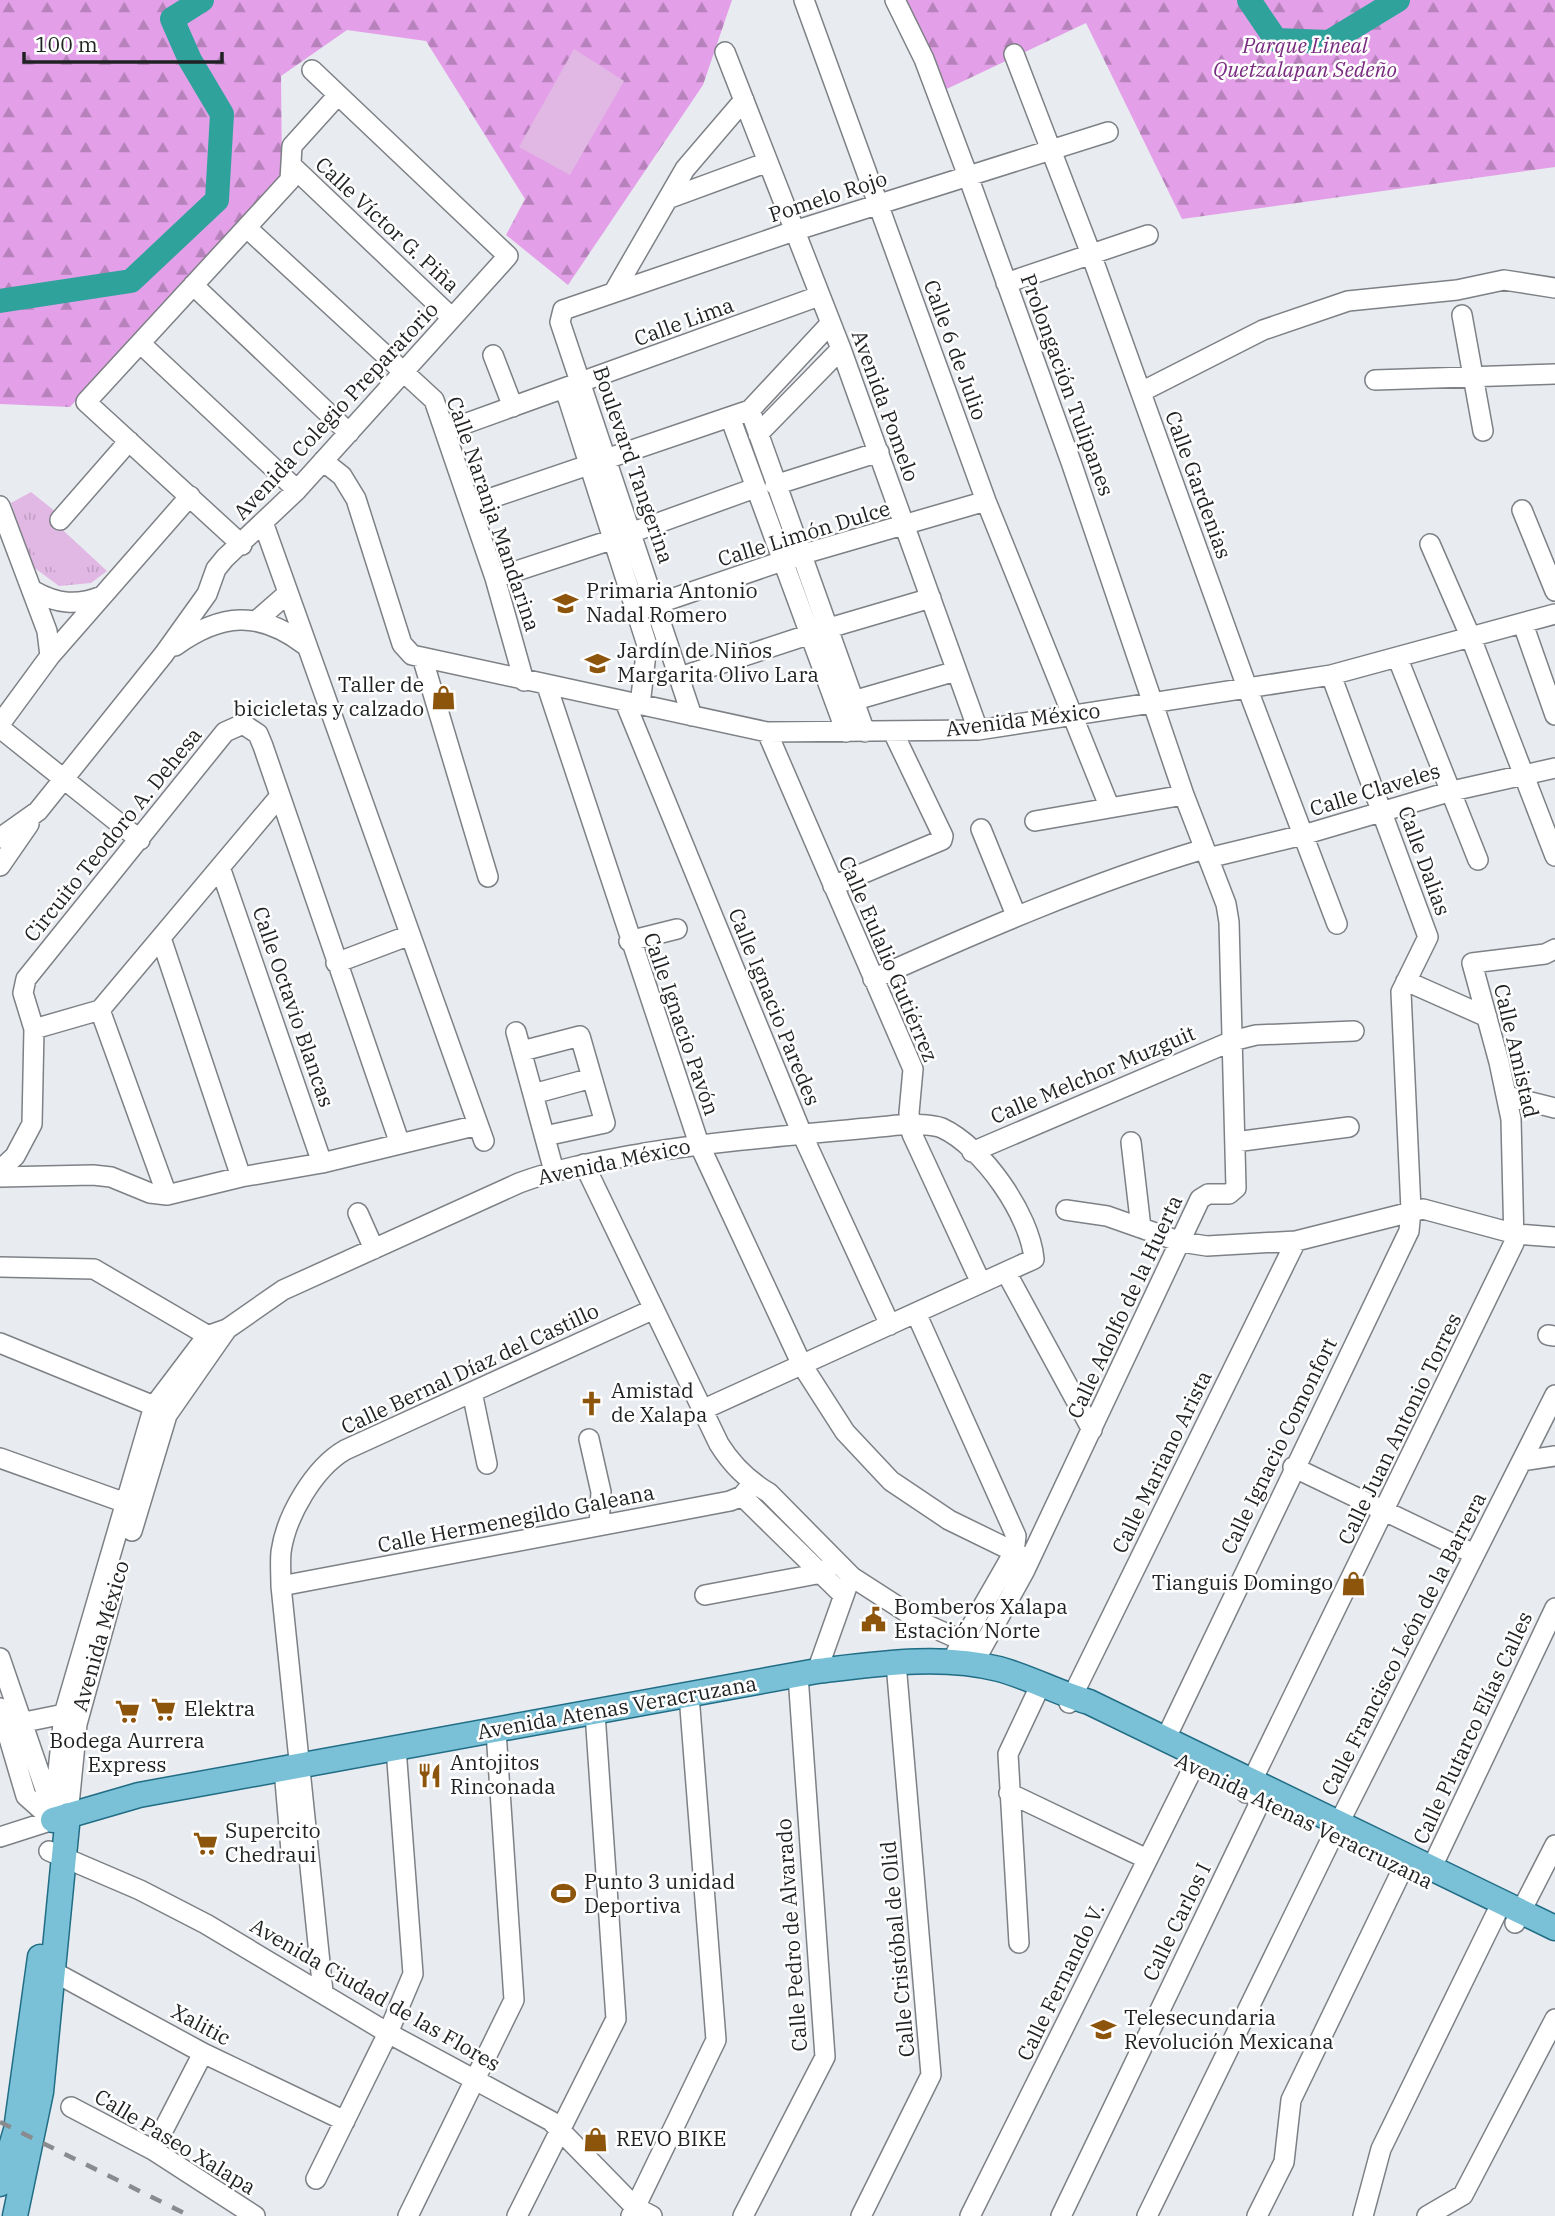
<svg xmlns="http://www.w3.org/2000/svg" width="1555" height="2216" viewBox="0 0 1555 2216" font-family="'IBM Plex Serif',serif">
	<style>
		.grass { fill: url(#grass-tufts) }
		.forest { fill: url(#forest-firs) }
		.pitch { fill: #e1b8e4 }
		.lines { fill: none; stroke-linecap: round; stroke-linejoin: round }
		.river { stroke: #30a29c; stroke-width: 24 }
		.minor-casing { stroke: #7d8085; stroke-width: 22 }
		.major-casing { stroke: #216d85; stroke-width: 27 }
		.minor { stroke: #fff; stroke-width: 19 }
		.major { stroke: #7ac0d6; stroke-width: 24 }
		.rail { stroke: #898b8f; stroke-width: 4.5; stroke-dasharray: 12 12; stroke-linecap: butt }
		.labels { text-anchor: middle; stroke-width: 5; stroke-linejoin: round; paint-order: stroke }
		.park-label { font-size: 21px; font-style: italic; fill: #792b80; stroke: #fff }
		.street-label { font-size: 21px; fill: #1f2122; stroke: #fff }
		.poi-label { font-size: 21px; fill: #1f2122; stroke: #fff; text-anchor: start }
	</style>
	<defs>
		<pattern id="grass-tufts" width="24" height="20" patternUnits="userSpaceOnUse" patternTransform="scale(1.75)"><rect width="24" height="20" fill="#e1b8e4"/><path d="M3 7l-1-3M5 7V3M7 7l1-3M15 17l-1-3M17 17v-4M19 17l1-3" fill="none" stroke="#c19ec3"/></pattern>
		<pattern id="forest-firs" width="22" height="20" patternUnits="userSpaceOnUse" patternTransform="scale(1.75)"><rect width="22" height="20" fill="#e3a0e8"/><path d="M5 1l3.5 6h-7zM16 11l3.5 6h-7z" fill="#b782bc"/></pattern>
	</defs>
	<rect width="100%" height="100%" fill="#e8ebf0"/>
	<path class="grass" d="M31,492L56,512L52,520L107,571L91,583L59,586L32,566L11,503Z"/>
	<path class="forest" d="M0,0H732L703,85L568,285L506,235L525,199L426,41L347,30L281,76L282,178L70,407L0,404Z
		M897,0H1555V167L1182,219L1086,23L936,94Z"/>
	<path class="pitch" d="M574,49L624,81L570,175L519,147Z
		M51,522L89,556L67,581L28,547Z"/>
	<g class="lines">
		<path class="river" d="M1249,0L1276,40L1329,42L1398,0
			M0,301L131,281L217,200L222,114L190,60L172,19L202,0"/>
		<defs>
			<path id="minor" d="M804,0L986,501L1109,806
				M895,0L924,59L968,176L1071,462L1184,795L1226,904L1229,922L1236,1188L1229,1194H1208L1200,1199L1024,1572L973,1664
				M725,52L841,349L978,730
				M1014,54L1091,254L1248,690L1337,924
				M291,165L452,318
				M670,198L768,162
				M247,228L434,400L495,578L524,681
				M1006,283L1148,235
				M193,285L349,433
				M615,290L685,169L744,100
				M1462,315L1483,431
				M140,343L297,490
				M493,355L513,407
				M1375,380L1555,374
				M565,389L647,645L640,705
				M1141,392L1263,330L1348,301L1457,290L1504,280L1555,288
				M750,410L865,732
				M730,417L846,732
				M445,431L819,296
				M758,434L841,349
				M323,461L342,476L356,499L402,644L412,655L767,732L978,730L1331,675L1555,614
				M775,485L879,452
				M471,505L750,410L830,324
				M0,506L47,631L50,656
				M1522,510L1555,591
				M60,520L129,441
				M264,525L484,1141
				M1430,544L1471,638L1555,856
				M242,545L86,402L290,180L292,146L338,95
				M495,578L611,540L755,488
				M34,591C57,604 77,606 102,596
				M636,611L800,555L986,501
				M256,621L287,594
				M1523,624L1555,715
				M175,646C221,613 259,610 305,645
				M1398,659L1478,860
				M423,660L488,877
				M680,677L829,628L931,598
				M547,686L699,1144L802,1365L845,1432L891,1481L949,1520L1029,1559
				M856,700L956,671
				M625,702L802,1134L890,1325
				M692,716L560,322L563,310L794,231L1108,132
				M0,724L50,656L190,496
				M0,728L140,840
				M767,732L913,1069L909,1113L912,1134L981,1283
				M1035,821L1184,795
				M981,829L1016,915
				M0,838L38,811L164,654L207,594L216,569L225,558L297,490L508,256L312,70
				M1208,858L1303,835L1452,791L1555,768
				M0,866L29,824
				M220,867L322,1163
				M833,886L942,840L943,836L893,732
				M161,938L241,1177
				M629,941L677,929
				M336,963L410,935
				M873,979C982,930 1090,883 1204,849
				M1406,981L1487,1017
				M100,1010L167,1195
				M34,1029L100,1010L279,797
				M516,1032L554,1171
				M522,1051L580,1036L605,1123L545,1136
				M533,1094L592,1078
				M1507,1096L1555,1108
				M1131,1142L1141,1228
				M1235,1142L1349,1127
				M972,1152L1232,1041L1256,1035L1354,1031
				M584,1164L719,1444C732,1465 747,1480 769,1493L852,1577L925,1624L981,1649
				M0,1170L15,1156L32,1124L34,1029L23,993L26,979L225,732L243,724L258,734L263,746L400,1144
				M0,1177L93,1175L111,1177L150,1193L167,1195L241,1177L322,1163L478,1125
				M1066,1210L1107,1216L1181,1242L1207,1246L1296,1241L1423,1209L1516,1234L1555,1237
				M358,1213L374,1249
				M0,1267L94,1269L217,1341
				M1006,1272L1092,1430
				M916,1313L1016,1536L1014,1552L956,1653
				M1548,1335L1555,1336
				M0,1343L154,1406
				M472,1392L487,1464
				M589,1439L601,1492L599,1526
				M0,1458L137,1507
				M1522,1461L1555,1456
				M1293,1467L1474,1554
				M742,1496L843,1595
				M132,1531L167,1415L227,1329
				M281,1586L730,1501L742,1496L753,1483
				M705,1595L822,1573L829,1567
				M0,1658L45,1789L58,1803
				M817,1671L848,1584
				M1069,1703L1296,1241
				M0,1708L26,1796L53,1820L0,1837
				M10,1725L64,1714
				M1165,1740L1409,1231L1411,1210L1401,992L1428,937L1331,675
				M284,1769L291,1851L307,1850
				M1009,1793L1147,1859
				M1246,1793L1514,1243L1511,1119L1499,1062L1472,963L1545,954L1555,949
				M55,1800L64,1714L154,1406L207,1336L227,1329L283,1290L519,1183C559,1168 601,1161 644,1153C732,1139 821,1133 909,1124C920,1125 932,1124 942,1128C983,1147 1030,1215 1034,1259L702,1410
				M68,1815L77,1724L112,1597
				M49,1851L140,1890L206,1924L388,2033L551,2121L635,2207L652,2216
				M1432,1867L1555,1608
				M1515,1923L1555,1845
				M1019,1943L1008,1754L1040,1686
				M43,1966L203,2053L345,2121
				M323,1992L281,1586C281,1575 280,1563 281,1552C286,1516 314,1468 345,1450L654,1309
				M71,2107L153,2150L255,2216
				M153,2150L203,2053
				M316,2179L388,2033L413,1974L396,1748
				M408,2216L514,2000L496,1731
				M517,2216L616,2019L595,1713
				M631,2216L716,2040L689,1695
				M743,2216L825,2057L798,1675
				M861,2216L931,2075L896,1663
				M970,2216L1193,1768
				M1061,2216L1261,1800
				M1147,2216L1339,1823L1555,1395
				M1257,2216L1284,2162L1291,2100L1403,1868
				M1363,2216L1381,2149L1496,1914
				M1427,2216L1463,2195L1555,2019"/>
			<path id="major" d="M53,1820L139,1795L817,1671C876,1664 940,1654 999,1669C1029,1677 1058,1693 1089,1702L1555,1928
				M0,2184L16,2130L40,1957
				M15,2216L41,2092L68,1815"/>
		</defs>
		<use href="#minor" class="minor-casing"/>
		<use href="#major" class="major-casing"/>
		<use href="#minor" class="minor"/>
		<use href="#major" class="major"/>
		<path class="rail" d="M0,2122L190,2216"/>
	</g>
	<defs>
		<symbol id="school-bare" viewBox="-9 -9 18 18"><path d="M0-5L7-2L0 1L-7-2ZM-4 1L0 2.5L4 1V4Q0 6-4 4Z" fill="#8d540c" stroke="#fff" stroke-width="2.5" paint-order="stroke"/></symbol>
		<symbol id="shop-bare" viewBox="-9 -9 18 18"><path d="M-5-2.5h2.3a2.7 3.5 0 0 1 5.4 0H5L5.5 6h-11ZM-1.5-2.5h3a1.5 2.3 0 0 0-3 0Z" fill="#8d540c" stroke="#fff" stroke-width="2.5" paint-order="stroke"/></symbol>
		<symbol id="church-bare" viewBox="-9 -9 18 18"><path d="M-1.2-6h2.4v3.5h3.3v2.4h-3.3V6h-2.4V-.1h-3.3v-2.4h3.3Z" fill="#8d540c" stroke="#fff" stroke-width="2.5" paint-order="stroke"/></symbol>
		<symbol id="civic-bare" viewBox="-9 -9 18 18"><path d="M-.6-6.5H3V-4.5H.6V-3L4-1V1h2V6H-6V1h2V-1L-.6-3ZM-1.2 2.5V6h2.4V2.5Z" fill="#8d540c" stroke="#fff" stroke-width="2.5" paint-order="stroke"/></symbol>
		<symbol id="supermarket-bare" viewBox="-9 -9 18 18"><path d="M-6-5.5h2.5l.6 2H6L4.5 2H-2.5L-4.4-4H-6ZM-1.5 3.2a1.3 1.3 0 1 0 .1 0ZM3 3.2a1.3 1.3 0 1 0 .1 0Z" fill="#8d540c" stroke="#fff" stroke-width="2.5" paint-order="stroke"/></symbol>
		<symbol id="restaurant-bare" viewBox="-9 -9 18 18"><path d="M-5-6h1v4h1v-4h1v4h1v-4h1v5L-1.5 .5V6h-2V.5L-5-1ZM5-6V6H3V1.5H1.5Q1.5-4 5-6Z" fill="#8d540c" stroke="#fff" stroke-width="2.5" paint-order="stroke"/></symbol>
		<symbol id="stadium-bare" viewBox="-9 -9 18 18"><path d="M0-5a6.5 5 0 1 0 0 10a6.5 5 0 1 0 0-10ZM-3.5-1.8h7v3.6h-7Z" fill="#8d540c" stroke="#fff" stroke-width="2.5" paint-order="stroke"/></symbol>
	</defs>
	<g fill-rule="evenodd">
		<use href="#school-bare" x="548" y="586" width="35" height="35"/>
		<use href="#school-bare" x="580" y="646" width="35" height="35"/>
		<use href="#shop-bare" x="426" y="680" width="35" height="35"/>
		<use href="#church-bare" x="574" y="1386" width="35" height="35"/>
		<use href="#shop-bare" x="1336" y="1566" width="35" height="35"/>
		<use href="#civic-bare" x="856" y="1602" width="35" height="35"/>
		<use href="#supermarket-bare" x="146" y="1692" width="35" height="35"/>
		<use href="#supermarket-bare" x="110" y="1694" width="35" height="35"/>
		<use href="#restaurant-bare" x="412" y="1758" width="35" height="35"/>
		<use href="#supermarket-bare" x="188" y="1826" width="35" height="35"/>
		<use href="#stadium-bare" x="546" y="1876" width="35" height="35"/>
		<use href="#school-bare" x="1086" y="2012" width="35" height="35"/>
		<use href="#shop-bare" x="578" y="2122" width="35" height="35"/>
	</g>
	<g class="labels">
		<g class="park-label">
			<text x="1305" y="53">Parque Lineal<tspan x="1305" dy="24">Quetzalapan Sedeño</tspan></text>
		</g>
		<g class="street-label">
			<text transform="translate(828 197) rotate(-18)" y="7">Pomelo Rojo</text>
			<text transform="translate(387 225) rotate(43)" y="7">Calle Víctor G. Piña</text>
			<text transform="translate(684 322) rotate(-20)" y="7">Calle Lima</text>
			<text transform="translate(955 350) rotate(70)" y="7">Calle 6 de Julio</text>
			<text transform="translate(1067 385) rotate(70)" y="7">Prolongación Tulipanes</text>
			<text transform="translate(885 406) rotate(70)" y="7">Avenida Pomelo</text>
			<text transform="translate(336 411) rotate(-47)" y="7">Avenida Colegio Preparatorio</text>
			<text transform="translate(633 465) rotate(71)" y="7">Boulevard Tangerina</text>
			<text transform="translate(1198 485) rotate(70)" y="7">Calle Gardenias</text>
			<text transform="translate(493 514) rotate(71)" y="7">Calle Naranja Mandarina</text>
			<text transform="translate(804 534) rotate(-17)" y="7">Calle Limón Dulce</text>
			<text transform="translate(1023 720) rotate(-7)" y="7">Avenida México</text>
			<text transform="translate(1375 790) rotate(-17)" y="7">Calle Claveles</text>
			<text transform="translate(113 835) rotate(-51)" y="7">Circuito Teodoro A. Dehesa</text>
			<text transform="translate(1424 861) rotate(70)" y="7">Calle Dalias</text>
			<text transform="translate(888 959) rotate(67)" y="7">Calle Eulalio Gutiérrez</text>
			<text transform="translate(293 1007) rotate(71)" y="7">Calle Octavio Blancas</text>
			<text transform="translate(774 1007) rotate(68)" y="7">Calle Ignacio Paredes</text>
			<text transform="translate(681 1024) rotate(71)" y="7">Calle Ignacio Pavón</text>
			<text transform="translate(1516 1051) rotate(77)" y="7">Calle Amistad</text>
			<text transform="translate(1093 1075) rotate(-23)" y="7">Calle Melchor Muzguit</text>
			<text transform="translate(614 1162) rotate(-12)" y="7">Avenida México</text>
			<text transform="translate(1125 1307) rotate(-65)" y="7">Calle Adolfo de la Huerta</text>
			<text transform="translate(470 1369) rotate(-25)" y="7">Calle Bernal Díaz del Castillo</text>
			<text transform="translate(1400 1429) rotate(-64)" y="7">Calle Juan Antonio Torres</text>
			<text transform="translate(1279 1446) rotate(-64)" y="7">Calle Ignacio Comonfort</text>
			<text transform="translate(1162 1462) rotate(-64)" y="7">Calle Mariano Arista</text>
			<text transform="translate(516 1519) rotate(-11)" y="7">Calle Hermenegildo Galeana</text>
			<text transform="translate(101 1636) rotate(-74)" y="7">Avenida México</text>
			<text transform="translate(1404 1644) rotate(-63)" y="7">Calle Francisco León de la Barrera</text>
			<text transform="translate(617 1708) rotate(-10)" y="7">Avenida Atenas Veracruzana</text>
			<text transform="translate(1473 1728) rotate(-65)" y="7">Calle Plutarco Elías Calles</text>
			<text transform="translate(1304 1821) rotate(26)" y="7">Avenida Atenas Veracruzana</text>
			<text transform="translate(1177 1922) rotate(-64)" y="7">Calle Carlos I</text>
			<text transform="translate(792 1935) rotate(-94)" y="7">Calle Pedro de Alvarado</text>
			<text transform="translate(898 1949) rotate(-95)" y="7">Calle Cristóbal de Olid</text>
			<text transform="translate(1061 1982) rotate(-64)" y="7">Calle Fernando V.</text>
			<text transform="translate(375 1995) rotate(30)" y="7">Avenida Ciudad de las Flores</text>
			<text transform="translate(201 2025) rotate(28)" y="7">Xalitic</text>
			<text transform="translate(175 2142) rotate(31)" y="7">Calle Paseo Xalapa</text>
		</g>
		<g class="poi-label">
			<text x="586" y="598">Primaria Antonio<tspan x="586" dy="24">Nadal Romero</tspan></text>
			<text x="617" y="658">Jardín de Niños<tspan x="617" dy="24">Margarita Olivo Lara</tspan></text>
			<text x="424" y="692" text-anchor="end">Taller de<tspan x="424" dy="24">bicicletas y calzado</tspan></text>
			<text x="611" y="1398">Amistad<tspan x="611" dy="24">de Xalapa</tspan></text>
			<text x="1333" y="1590" text-anchor="end">Tianguis Domingo</text>
			<text x="894" y="1614">Bomberos Xalapa<tspan x="894" dy="24">Estación Norte</tspan></text>
			<text x="184" y="1716">Elektra</text>
			<text x="127" y="1748" text-anchor="middle">Bodega Aurrera<tspan x="127" dy="24">Express</tspan></text>
			<text x="450" y="1770">Antojitos<tspan x="450" dy="24">Rinconada</tspan></text>
			<text x="225" y="1838">Supercito<tspan x="225" dy="24">Chedraui</tspan></text>
			<text x="584" y="1889">Punto 3 unidad<tspan x="584" dy="24">Deportiva</tspan></text>
			<text x="1124" y="2025">Telesecundaria<tspan x="1124" dy="24">Revolución Mexicana</tspan></text>
			<text x="616" y="2146">REVO BIKE</text>
		</g>
	</g>
	<path d="M24 52v10h198v-10" fill="none" stroke="#1f2122" stroke-width="3.5"/>
	<text x="35" y="52" font-size="21" fill="#1f2122" stroke="#ffffff" stroke-width="5" paint-order="stroke">100 m</text>
</svg>
